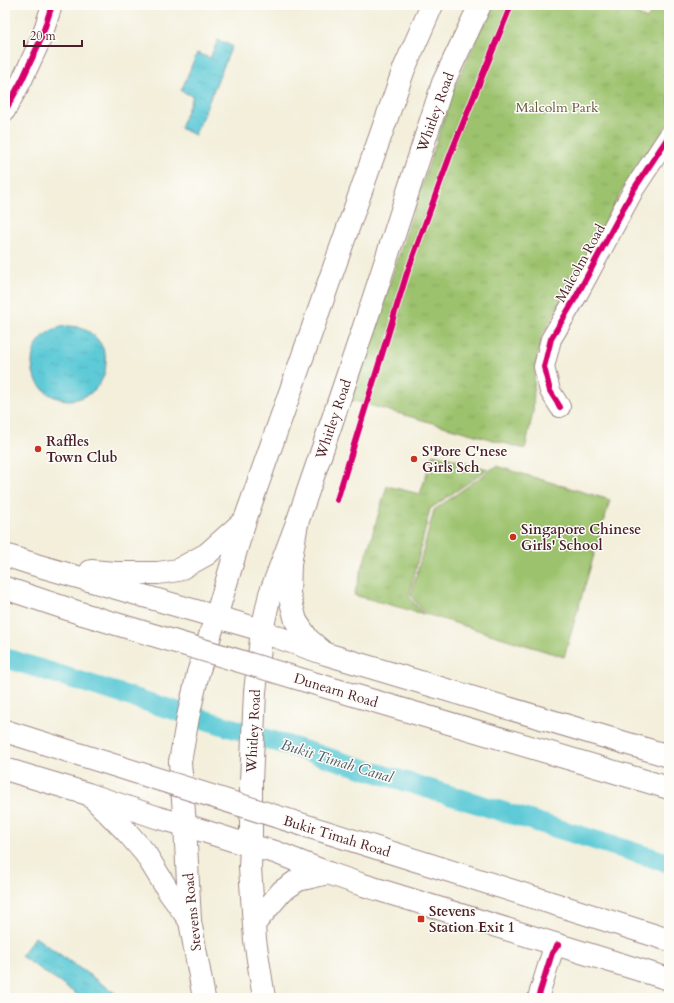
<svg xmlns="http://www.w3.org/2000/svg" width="674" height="1003" viewBox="0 0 674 1003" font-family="Cardo,serif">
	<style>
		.grass { fill: url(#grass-tufts); stroke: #73704c }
		.garden { fill: #9cc26d; stroke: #73704c }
		.water { fill: url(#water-ripples); stroke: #547481 }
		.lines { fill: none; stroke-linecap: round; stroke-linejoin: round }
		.canal { stroke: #5ecad7; stroke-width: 20 }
		.street-casing { stroke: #9e8783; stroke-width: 22 }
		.secondary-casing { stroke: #9e8783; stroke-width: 24 }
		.primary-casing { stroke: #9e8783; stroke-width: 24 }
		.highway-casing { stroke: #9e8783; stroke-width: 24 }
		.street { stroke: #fff; stroke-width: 20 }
		.secondary { stroke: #fff; stroke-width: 22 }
		.primary { stroke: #fff; stroke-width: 22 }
		.highway { stroke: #fff; stroke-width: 22 }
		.primary-bridge-casing { stroke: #9e8783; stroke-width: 24; stroke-linecap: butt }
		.highway-bridge-casing { stroke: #9e8783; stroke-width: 24; stroke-linecap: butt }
		.primary-bridge { stroke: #fff; stroke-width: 22 }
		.highway-bridge { stroke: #fff; stroke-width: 22 }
		.cycleway-casing { stroke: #fdfcf7; stroke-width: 8 }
		.cycleway { stroke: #d6006c; stroke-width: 6 }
		.poi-dot { fill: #c8321e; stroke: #fdfcf7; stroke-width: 1.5 }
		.labels { text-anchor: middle; stroke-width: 3; stroke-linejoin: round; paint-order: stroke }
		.park-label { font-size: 14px; fill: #675842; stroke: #fdfcf7 }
		.street-label { font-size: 14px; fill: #4a1f2b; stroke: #fdfcf7 }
		.poi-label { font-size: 14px; font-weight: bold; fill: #4a1f2b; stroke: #fdfcf7; text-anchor: start }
		.water-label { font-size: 15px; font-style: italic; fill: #515b67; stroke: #fdfcf7 }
	</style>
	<defs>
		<pattern id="grass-tufts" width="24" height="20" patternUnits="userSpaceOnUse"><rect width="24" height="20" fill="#9cc26d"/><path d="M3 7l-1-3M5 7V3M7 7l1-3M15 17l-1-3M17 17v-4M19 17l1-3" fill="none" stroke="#88a65f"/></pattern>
		<pattern id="water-ripples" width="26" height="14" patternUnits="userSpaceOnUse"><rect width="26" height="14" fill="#5ecad7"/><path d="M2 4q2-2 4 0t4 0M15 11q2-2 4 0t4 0" fill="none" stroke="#53adb9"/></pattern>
	</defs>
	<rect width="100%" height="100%" fill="#fdfcf7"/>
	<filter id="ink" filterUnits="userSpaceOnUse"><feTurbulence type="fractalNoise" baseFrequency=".025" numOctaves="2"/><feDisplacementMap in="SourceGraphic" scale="8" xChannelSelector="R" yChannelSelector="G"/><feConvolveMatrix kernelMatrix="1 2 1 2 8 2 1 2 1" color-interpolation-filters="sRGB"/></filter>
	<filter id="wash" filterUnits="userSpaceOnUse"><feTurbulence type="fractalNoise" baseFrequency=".012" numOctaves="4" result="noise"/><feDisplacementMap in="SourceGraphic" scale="16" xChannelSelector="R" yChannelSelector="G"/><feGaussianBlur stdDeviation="0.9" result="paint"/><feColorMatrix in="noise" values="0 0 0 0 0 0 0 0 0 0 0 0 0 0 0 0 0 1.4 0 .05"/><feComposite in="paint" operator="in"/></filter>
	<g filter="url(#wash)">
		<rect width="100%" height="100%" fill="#f3efdb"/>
		<path class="grass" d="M492,5H617L647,19L656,5H669V123L626,183L542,336L535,366L533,412L525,449L351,400L454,88Z
			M433,454L488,469L430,509L409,597L424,614L354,595L387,486L420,494Z"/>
		<path class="garden" d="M496,466L610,500L564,657L426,614L411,596L434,510Z"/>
		<path class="water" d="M218,40L232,46L195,135L180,128L193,96L181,91L197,53L210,58Z
			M32 363a37 37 0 1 1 74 0a37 37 0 1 1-74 0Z
			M35,937L122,998H82L21,956Z"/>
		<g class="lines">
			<path class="canal" d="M5,658L669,863"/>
		</g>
	</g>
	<g filter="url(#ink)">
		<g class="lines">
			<defs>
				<path id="street" d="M5,111L22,80L41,39L52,5
					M560,407L550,391L544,367L551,339L576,297L634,189L669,136
					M538,998L552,953L558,945"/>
				<path id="secondary" d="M185,825L190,921L204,998
					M251,846L250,868L255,940L264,998"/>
				<path id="primary" d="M198,673L216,617L245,520L404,69L432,5
					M180,762L185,825
					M251,846V782L255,692L262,630L270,594L297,523L328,433L374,297L443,83L480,5"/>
				<path id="highway" d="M297,523L290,564L289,594L296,621L308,639L322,651
					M5,555L36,565L262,630L274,636L326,654L669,756
					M91,571L115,573H158L178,570L207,554L245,520
					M5,588L83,614
					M5,769L88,794L159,818L185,825L251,846L275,852L328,873L360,884L669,979
					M92,797L126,831L145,853L169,892L190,921
					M255,923L282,891L298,880L328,873"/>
			</defs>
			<use href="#street" class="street-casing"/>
			<use href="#secondary" class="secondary-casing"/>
			<use href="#primary" class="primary-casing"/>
			<use href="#highway" class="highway-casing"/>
			<use href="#street" class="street"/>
			<use href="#secondary" class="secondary"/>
			<use href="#primary" class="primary"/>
			<use href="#highway" class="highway"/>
			<defs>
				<path id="primary-bridge" d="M180,762L188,717L198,673"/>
				<path id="highway-bridge" d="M83,614L323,686L669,788
					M5,731L669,940"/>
			</defs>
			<use href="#primary-bridge" class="primary-bridge-casing"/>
			<use href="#highway-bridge" class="highway-bridge-casing"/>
			<use href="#primary-bridge" class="primary-bridge"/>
			<use href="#highway-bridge" class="highway-bridge"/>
			<defs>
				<path id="cycleway" d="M5,111L22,80L41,39L52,5
					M560,407L550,391L544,367L551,339L576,297L634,189L669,136
					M337,500L407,273L451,153L511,5
					M538,998L552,953L558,945"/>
			</defs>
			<use href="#cycleway" class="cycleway-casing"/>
			<use href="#cycleway" class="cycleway"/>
		</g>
	</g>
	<g class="poi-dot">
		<circle cx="38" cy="449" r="4"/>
		<circle cx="414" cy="459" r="4"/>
		<circle cx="513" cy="537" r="4"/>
		<rect x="417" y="915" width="8" height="8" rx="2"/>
	</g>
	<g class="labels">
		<g class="park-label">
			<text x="557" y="112">Malcolm Park</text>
		</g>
		<g class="street-label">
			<text transform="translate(435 112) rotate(-70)" y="5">Whitley Road</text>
			<text transform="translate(580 263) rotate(-61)" y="5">Malcolm Road</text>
			<text transform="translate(333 419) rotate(-71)" y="5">Whitley Road</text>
			<text transform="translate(336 690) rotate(17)" y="5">Dunearn Road</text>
			<text transform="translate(253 731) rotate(-87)" y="5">Whitley Road</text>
			<text transform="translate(337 836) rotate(17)" y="5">Bukit Timah Road</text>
			<text transform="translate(192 912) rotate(-96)" y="5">Stevens Road</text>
		</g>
		<g class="poi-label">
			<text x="46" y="446">Raffles<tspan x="46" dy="16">Town Club</tspan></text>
			<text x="422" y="456">S'Pore C'nese<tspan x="422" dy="16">Girls Sch</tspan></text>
			<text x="521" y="534">Singapore Chinese<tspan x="521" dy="16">Girls' School</tspan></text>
			<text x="429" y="916">Stevens<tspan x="429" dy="16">Station Exit 1</tspan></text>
		</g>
		<g class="water-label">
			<text transform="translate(337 761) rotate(17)" y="5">Bukit Timah Canal</text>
		</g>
	</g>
	<rect width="674" height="1003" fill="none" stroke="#fdfcf7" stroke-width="20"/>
	<path d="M24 40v6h58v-6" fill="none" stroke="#4a1f2b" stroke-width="2"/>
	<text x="30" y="40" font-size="12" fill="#4a1f2b" stroke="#fdfcf7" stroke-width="3" paint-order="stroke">20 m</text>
</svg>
